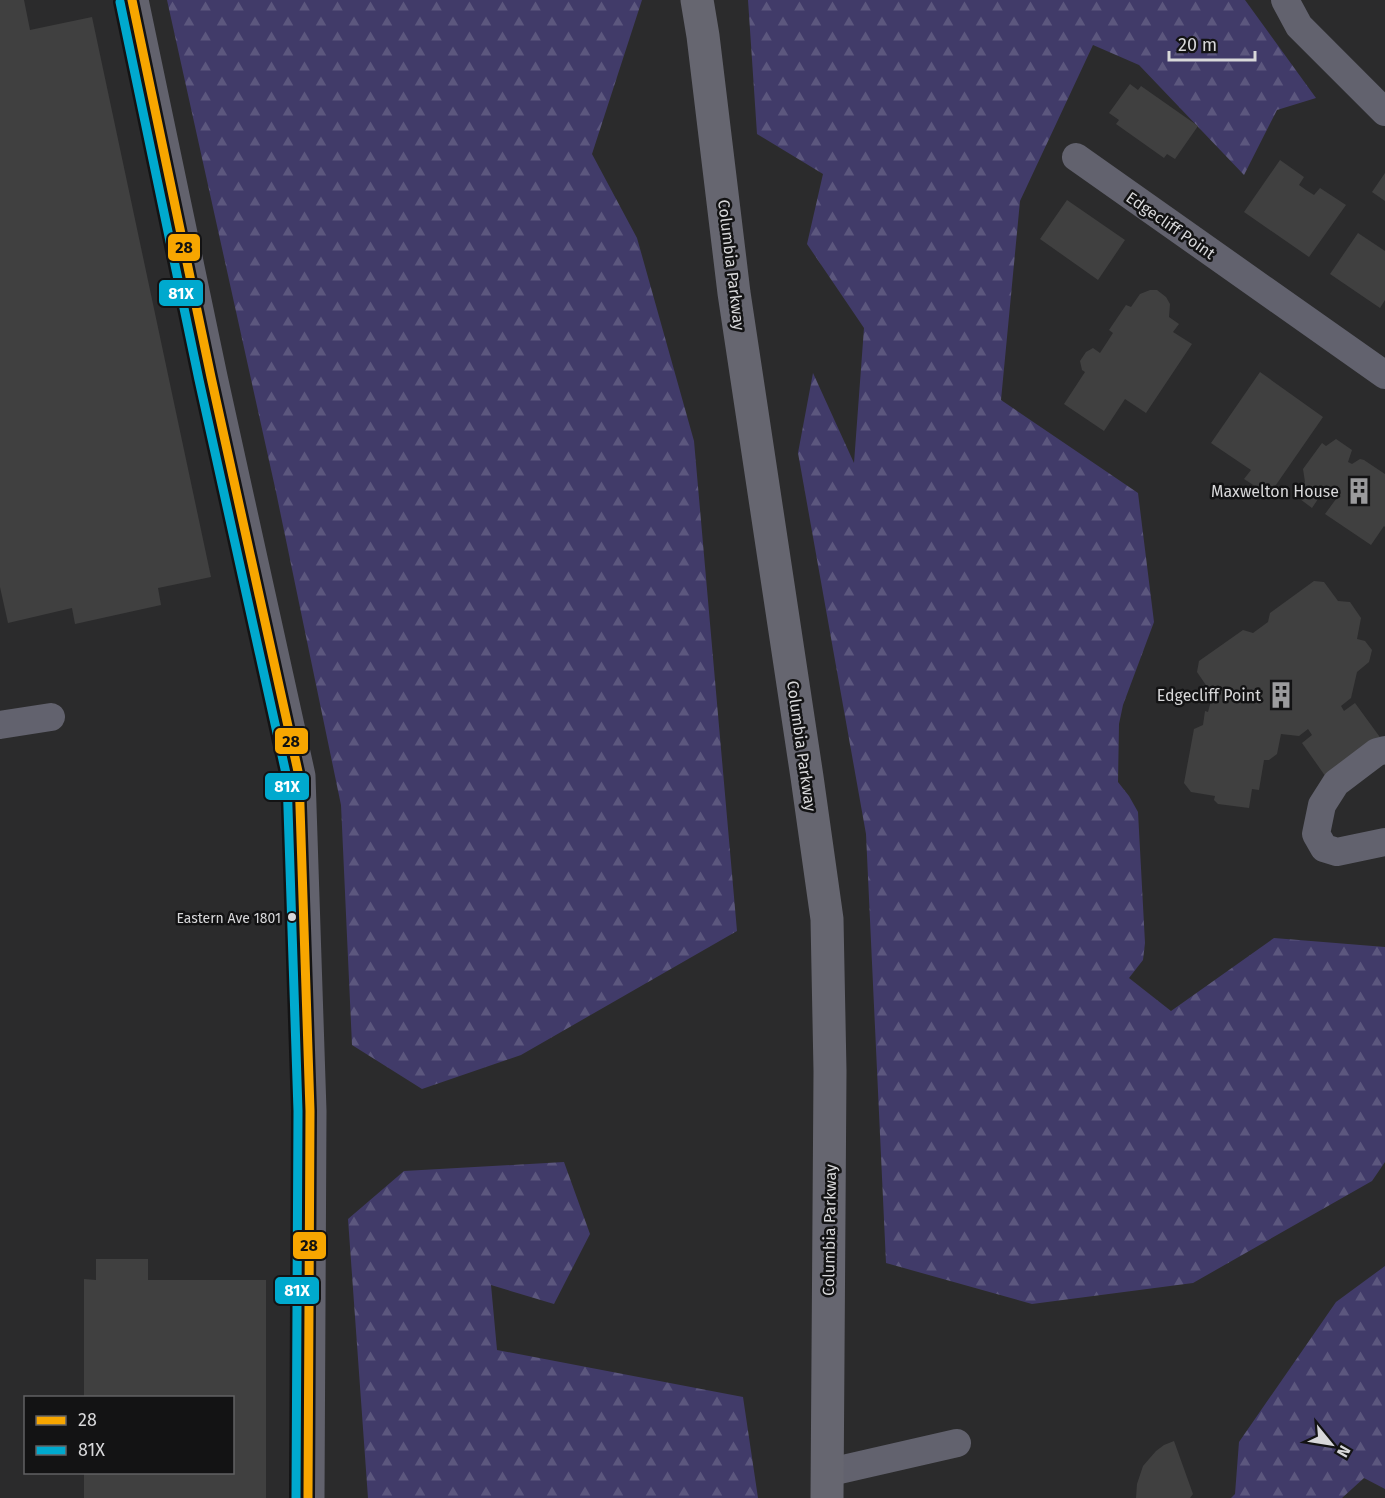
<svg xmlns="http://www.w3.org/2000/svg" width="1385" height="1498" viewBox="0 0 1385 1498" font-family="'Fira Sans',sans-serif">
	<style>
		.forest { fill: url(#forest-firs) }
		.building { fill: #404040 }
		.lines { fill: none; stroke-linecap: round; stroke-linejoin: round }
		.minor { stroke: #62626e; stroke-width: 28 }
		.major { stroke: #62626d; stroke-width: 33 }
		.highway { stroke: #666670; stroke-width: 33 }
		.bus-1-casing { stroke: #131314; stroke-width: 14 }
		.bus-2-casing { stroke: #131314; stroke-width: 14 }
		.bus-1 { stroke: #f7a600; stroke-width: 9 }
		.bus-2 { stroke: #00a9ce; stroke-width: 9 }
		.bus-dot { fill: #d8d8da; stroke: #131314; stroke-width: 2 }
		.labels { text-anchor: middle; stroke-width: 5; stroke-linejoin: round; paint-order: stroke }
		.bus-label { font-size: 14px; fill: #d8d8da; stroke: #131314; text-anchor: end }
		.street-label { font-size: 16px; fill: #d8d8da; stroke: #131314 }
		.poi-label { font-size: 16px; fill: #d8d8da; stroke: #131314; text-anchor: end }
		.line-badge { stroke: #131314; stroke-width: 2 }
		.badge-label { font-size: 16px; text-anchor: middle; font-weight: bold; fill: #fff }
		.pale-badge-label { font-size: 16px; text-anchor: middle; font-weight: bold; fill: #111 }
	</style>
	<defs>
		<pattern id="forest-firs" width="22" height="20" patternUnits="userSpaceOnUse" patternTransform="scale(1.5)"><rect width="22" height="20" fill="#413b69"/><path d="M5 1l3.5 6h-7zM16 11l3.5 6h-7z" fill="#5c577e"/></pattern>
	</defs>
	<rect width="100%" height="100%" fill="#2b2b2c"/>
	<path class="forest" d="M167,0H642L592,154L637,238L694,441L737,931L521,1055L422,1089L352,1045L341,805L276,492Z
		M748,0H1245L1316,98L1277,110L1244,175L1139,65L1093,45L1020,201L1001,400L1138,493L1154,622L1123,705L1119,724L1118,782L1129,796L1138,812L1145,943L1143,960L1129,978L1171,1011L1274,938L1385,947V1162L1372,1181L1193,1283L1032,1304L886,1263L866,834L798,453L813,373L854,463L864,328L807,244L823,174L757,134Z
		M564,1162L590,1234L554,1304L491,1285L497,1350L743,1397L758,1498H368L348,1219L404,1171Z
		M1385,1266V1489L1364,1478L1342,1498H1231L1235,1494L1239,1442L1336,1302Z"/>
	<path class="building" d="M0,0H24L30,30L92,17L211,577L158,588L161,605L75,624L72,608L8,623L0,587Z
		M1130,84L1138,90L1141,86L1198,126L1175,159L1167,154L1164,158L1116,124L1119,120L1109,113Z
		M1280,160L1304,177L1299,185L1306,190L1314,195L1320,188L1346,205L1309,257L1244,212Z
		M1385,173V201L1372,192Z
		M1067,200L1125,240L1098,280L1040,239Z
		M1358,233L1385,251V300L1380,308L1330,274Z
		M1150,290H1157L1166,297L1170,304L1169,317L1179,324L1173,332L1192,344L1146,413L1125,399L1104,431L1064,404L1085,372L1082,370L1080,361L1086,352L1093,348L1100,353L1113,333L1109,330L1126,305L1131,307L1140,294Z
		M1260,372L1323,417L1269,495L1244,479L1251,470L1211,443Z
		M1336,439L1352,450L1348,462L1352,464L1360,459L1364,460L1385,474V527L1384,526L1371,545L1325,514L1339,495L1330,489L1322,493L1312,508L1296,496L1305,482L1303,469L1322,443L1326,446Z
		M1314,581L1324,582L1338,601L1350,602L1361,618L1357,639L1365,641L1372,650L1369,662L1357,672L1351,698L1341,706L1344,711L1355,703L1382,740L1328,780L1302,743L1312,735L1308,729L1299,736L1281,734L1277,754L1269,760H1264L1259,790L1252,789L1249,808L1218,804L1214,800L1215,796L1191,792L1184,783L1194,729L1203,725L1205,711L1208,712L1211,701H1208L1210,691L1197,672L1199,661L1243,630L1253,633L1268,622L1270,613Z
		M96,1259H148V1280H266V1498H84V1472H232V1398H84V1279L96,1280Z
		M1174,1441L1193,1494L1190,1498H1136L1137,1484L1143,1466L1156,1451L1164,1445Z"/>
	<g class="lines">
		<path class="minor" d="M1285,0L1299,26L1385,112
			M1076,157L1385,375
			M0,725L51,717
			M1385,750L1377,752L1336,783L1322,805L1316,834L1324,848L1337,852L1385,842
			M826,1473L957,1443"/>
		<path class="major" d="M132,0L211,377L299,776L310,1111L308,1498"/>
		<path class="highway" d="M697,0L703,36L734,293L807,777L827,919L830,1071L827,1498"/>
		<defs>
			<path id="bus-1" d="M132,0L211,377L299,776L310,1111L308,1498"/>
			<path id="bus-2" d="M120,2L199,380L287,778L298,1111L296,1498"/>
		</defs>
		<use href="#bus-1" class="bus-1-casing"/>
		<use href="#bus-2" class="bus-2-casing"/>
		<use href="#bus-1" class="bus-1"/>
		<use href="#bus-2" class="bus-2"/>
	</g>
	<defs>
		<symbol id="building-bare" viewBox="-9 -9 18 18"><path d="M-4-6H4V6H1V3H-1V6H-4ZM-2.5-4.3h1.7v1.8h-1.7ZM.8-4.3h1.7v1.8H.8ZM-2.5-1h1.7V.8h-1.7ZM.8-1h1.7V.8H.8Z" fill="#9b9b9d" stroke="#131314" stroke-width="2.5" paint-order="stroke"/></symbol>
	</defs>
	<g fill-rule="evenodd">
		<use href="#building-bare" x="1340" y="472" width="38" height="38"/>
		<use href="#building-bare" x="1262" y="676" width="38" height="38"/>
	</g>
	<circle class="bus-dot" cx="292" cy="917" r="5"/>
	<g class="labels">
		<g class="bus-label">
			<text x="281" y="923">Eastern Ave 1801</text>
		</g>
		<g class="street-label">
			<text transform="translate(1171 225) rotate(35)" y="6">Edgecliff Point</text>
			<text transform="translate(732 265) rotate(83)" y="6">Columbia Parkway</text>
			<text transform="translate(802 746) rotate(82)" y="6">Columbia Parkway</text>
			<text transform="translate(829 1230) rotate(-89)" y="6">Columbia Parkway</text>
		</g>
		<g class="poi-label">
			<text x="1339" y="497">Maxwelton House</text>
			<text x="1261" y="701">Edgecliff Point</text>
		</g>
	</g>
	<g class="line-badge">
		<rect x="167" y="233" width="34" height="29" rx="6" fill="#f7a600"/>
		<rect x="158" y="279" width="46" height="28" rx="6" fill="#00a9ce"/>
		<rect x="274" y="727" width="35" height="28" rx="6" fill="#f7a600"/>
		<rect x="264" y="772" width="46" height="29" rx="6" fill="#00a9ce"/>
		<rect x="292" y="1231" width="35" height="29" rx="6" fill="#f7a600"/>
		<rect x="274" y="1276" width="46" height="29" rx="6" fill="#00a9ce"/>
	</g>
	<g class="badge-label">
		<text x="181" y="299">81X</text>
		<text x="287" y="792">81X</text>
		<text x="297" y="1296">81X</text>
	</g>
	<g class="pale-badge-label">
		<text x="184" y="253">28</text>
		<text x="291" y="747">28</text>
		<text x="309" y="1251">28</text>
	</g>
	<rect x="24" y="1396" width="210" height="78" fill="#131314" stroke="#626263" stroke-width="1.5"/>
	<rect x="36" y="1416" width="30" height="9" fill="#f7a600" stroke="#626263" stroke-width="1.5"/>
	<text x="78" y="1426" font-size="18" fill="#d8d8da">28</text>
	<rect x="36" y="1446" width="30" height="9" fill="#00a9ce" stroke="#626263" stroke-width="1.5"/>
	<text x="78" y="1456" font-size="18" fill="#d8d8da">81X</text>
	<g transform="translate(1331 1444) rotate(120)" stroke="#131314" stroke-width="4.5" paint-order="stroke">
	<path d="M0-4.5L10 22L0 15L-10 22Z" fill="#d8d8da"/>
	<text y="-9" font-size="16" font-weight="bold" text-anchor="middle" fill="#d8d8da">N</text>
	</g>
	<path d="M1169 51v9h86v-9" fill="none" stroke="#d8d8da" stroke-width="3"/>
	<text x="1178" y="51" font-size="18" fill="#d8d8da" stroke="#131314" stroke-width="4.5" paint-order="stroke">20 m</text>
</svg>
